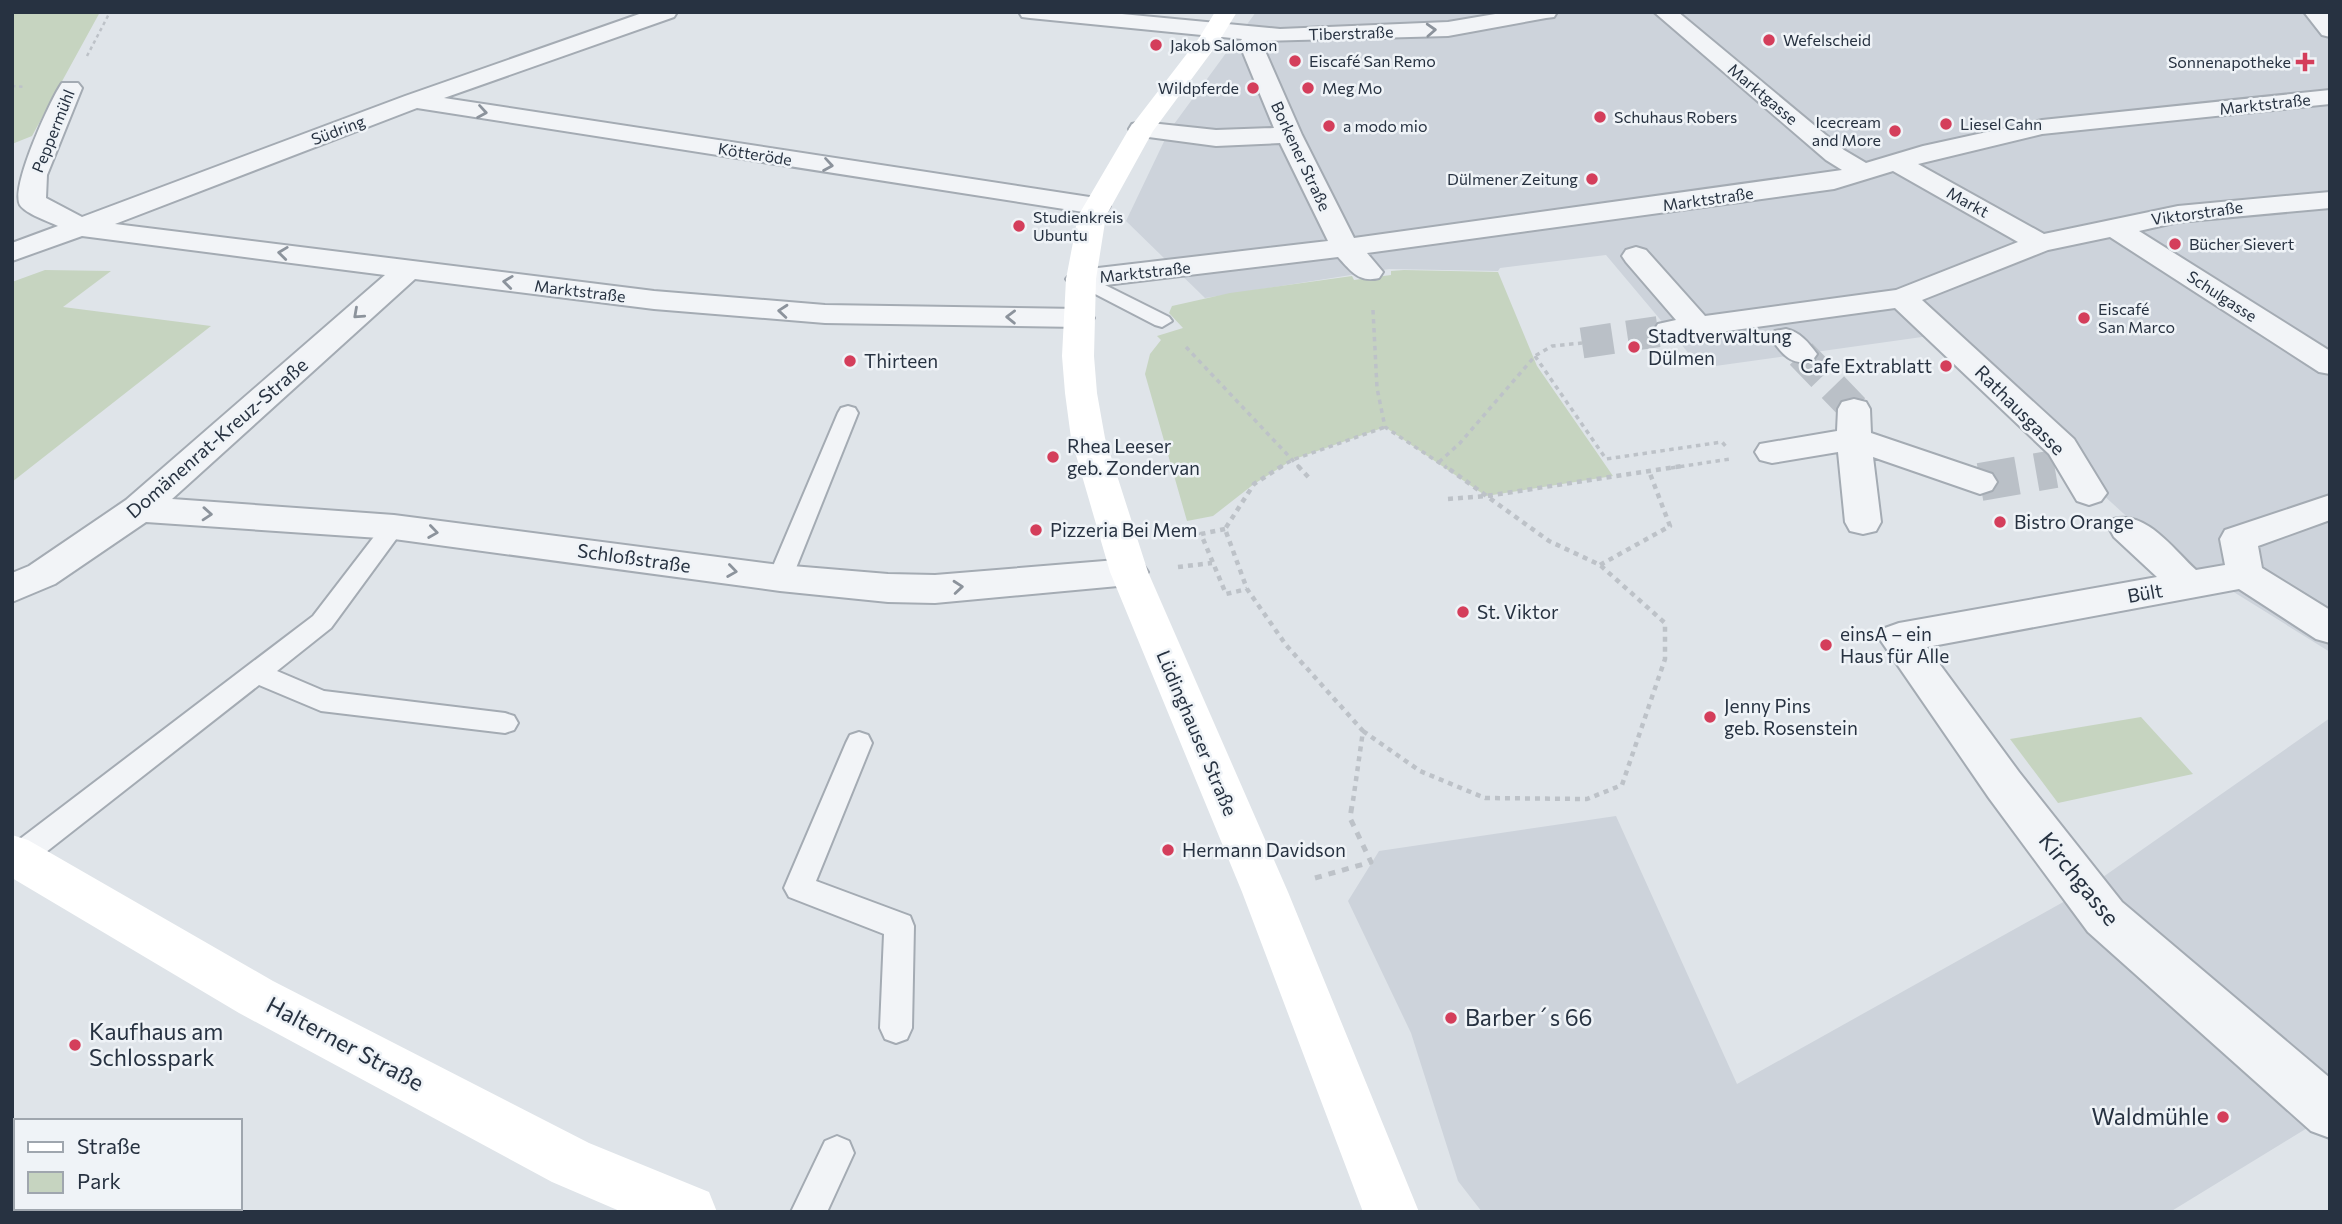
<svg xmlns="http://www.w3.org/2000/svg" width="2342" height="1224" viewBox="0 0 2342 1224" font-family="Commissioner,sans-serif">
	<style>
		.built { fill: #cdd3db }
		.green { fill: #c6d4c0 }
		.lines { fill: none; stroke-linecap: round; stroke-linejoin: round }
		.street-tunnel-far1 { stroke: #bac0c7; stroke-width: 31; stroke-dasharray: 31 15; stroke-linecap: butt }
		.street-tunnel { stroke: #bac0c7; stroke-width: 38; stroke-dasharray: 38 19; stroke-linecap: butt }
		.lane-casing { stroke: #a4abb3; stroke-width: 4 }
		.street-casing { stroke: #a4abb3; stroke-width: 4 }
		.path-far3 { stroke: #bdc2c8; stroke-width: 2.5; stroke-dasharray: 3.5 3.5; stroke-linecap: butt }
		.path-far2 { stroke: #bdc2c8; stroke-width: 3.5; stroke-dasharray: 4.5 4.5; stroke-linecap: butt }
		.path-far1 { stroke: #bdc2c8; stroke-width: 4.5; stroke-dasharray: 5 5; stroke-linecap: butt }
		.path { stroke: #bdc2c8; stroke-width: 5; stroke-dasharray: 7 7; stroke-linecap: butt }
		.lane { fill: #f2f4f7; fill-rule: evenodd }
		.street { fill: #f2f4f7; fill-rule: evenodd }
		.secondary { fill: #fff; fill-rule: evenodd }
		.oneway { stroke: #8c939c }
		.poi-dot { fill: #d43e5b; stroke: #eff3f7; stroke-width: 2.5 }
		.labels { text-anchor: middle; stroke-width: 5; stroke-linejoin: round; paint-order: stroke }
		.far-street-label { font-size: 16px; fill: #273241; stroke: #eff3f7 }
		.far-poi-label { font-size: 16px; fill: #273241; stroke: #eff3f7; text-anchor: start }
		.poi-label { font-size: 19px; fill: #273241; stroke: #eff3f7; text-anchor: start }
		.street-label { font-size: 19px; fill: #273241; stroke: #eff3f7 }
		.near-street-label { font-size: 23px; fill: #273241; stroke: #eff3f7 }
		.near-poi-label { font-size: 23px; fill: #273241; stroke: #eff3f7; text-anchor: start }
	</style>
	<rect width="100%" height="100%" fill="#dfe4e9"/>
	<path class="built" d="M1256,12H2330V652L2158,545L1929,336L1701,368L1606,255L1500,268L1498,271L1389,269L1205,298L1126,221L1169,131Z
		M2330,718V1114L2170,1212H1482L1458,1181L1411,1033L1348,901L1379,851L1616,816L1737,1084L2083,891Z"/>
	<path class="green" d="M12,12H100L32,136L12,144Z
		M45,270L111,271L63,307L211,326L12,482V282Z
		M1404,270L1498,272L1537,366L1613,476L1486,496L1385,427L1292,460L1254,484L1213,516L1187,521L1145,374L1150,354L1161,340L1157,336L1183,328L1169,313L1172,306L1230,293L1352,276L1354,280L1391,275V271Z
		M2141,717L2193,774L2058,803L2010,739Z"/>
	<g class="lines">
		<path class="street-tunnel-far1" d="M1582,343L1669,330
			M1801,354L1854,409"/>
		<path class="street-tunnel" d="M1980,482L2055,469"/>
		<defs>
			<path id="lane" d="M1081,273L1169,317L1172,321L1162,327L1155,325L1074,283L1072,279L1074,275Z
				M848,406L855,408L858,413L792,578L788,584L780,587L772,584L768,578L838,413L841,408Z
				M394,519L402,521L405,527L331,628L277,671L324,691L505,713L514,716L518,723L514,730L505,733L321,711L259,685L27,867L17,870L12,869V845L313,616L386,521Z
				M859,732L868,735L872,743L816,881L910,916L914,926L912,1028L907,1039L896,1043L885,1039L880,1028L884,934L789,897L784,888L846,743L850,735Z
				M837,1136L849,1141L854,1153L827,1212H791L825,1141Z"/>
			<path id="street" d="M645,12H677L674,17L444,98L1096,198L1106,200L1110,206L1106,212L1096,214L417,108L115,224L654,291L825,305L1079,309L1090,312L1094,318L1090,324L1079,327L825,323L654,309L415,279L172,499L394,515L780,565L888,574L935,575L1129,559L1142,563L1148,572L1142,581L1129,585L935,603L888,602L780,591L394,539L146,522L55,584L12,602V573L29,566L126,500L385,275L82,236L12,261V243L58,226C48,221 26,214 20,205C10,188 50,100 62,83H78L82,88L47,175L46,198L82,217L405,96Z
				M1019,12H1101L1280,29L1448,22L1507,12H1557L1554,17L1546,18L1448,36L1264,41L1262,44L1302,135L1354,238L1842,170L1826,160L1654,12H1678L1844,150L1866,163L1923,146L2042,120L2330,90V104L2042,134L1918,164L2044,234L2178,206L2330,192V208L2178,222L2139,231L2330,351V374L2319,372L2110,237L2048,250L1922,300L2074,439L2107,493L2101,501L2089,505L2077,501L2049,454L1895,308L1669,339L1658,336L1654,330L1658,324L1676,320L1626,262L1622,256L1626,250L1636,247L1646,250L1705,316L1896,290L2018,242L1893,171L1834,189L1367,253L1383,272L1379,278C1359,283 1351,271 1338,257L1081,288L1071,285L1066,279L1071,273L1081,270L1328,241L1280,143L1216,146L1141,136L1132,134L1129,129L1132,124L1141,122L1216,130L1274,128L1239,43L1242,39L1030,18L1022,17Z
				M2304,12H2327L2330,16V37L2322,35Z
				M1786,329C1800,332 1808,342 1817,354L1812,361C1791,366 1782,354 1771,338L1775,331Z
				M1854,399L1866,402L1870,409L1871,433L1992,474L1997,482L1992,490L1980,494L1873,457L1881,522L1876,531L1863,534L1850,531L1845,522L1838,452L1772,463L1760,460L1755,452L1760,444L1837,431L1838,409L1842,402Z
				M2330,495V520L2258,546L2262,568L2330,610V643L2316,639L2239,589L1927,647L2019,772L2122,902L2330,1078V1138L2311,1131L2088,932L1989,798L1879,638L1885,628L1899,623L2157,577L2114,537L2109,528L2114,519C2146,510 2174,550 2196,570L2225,565L2220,539L2225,530Z"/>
		</defs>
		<use href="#lane" class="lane-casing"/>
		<use href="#street" class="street-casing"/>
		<path class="path-far3" d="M87,56L110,12
			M12,86L25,87"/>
		<path class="path-far2" d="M1373,310L1377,388L1385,427L1447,468
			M1186,347L1300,468
			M1535,356L1606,459L1722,442L1728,449
			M1439,462L1460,443L1535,356L1552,346L1582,343
			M1279,468L1292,460L1385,427
			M1671,468L1730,459"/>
		<path class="path-far1" d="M1282,466L1254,484L1225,529L1247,589L1286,645L1363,731L1353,801
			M1298,466L1310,479
			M1448,499L1486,496L1682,466
			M1225,529L1201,534L1226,594L1247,589
			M1600,565L1670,526L1649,471
			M1178,567L1212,563
			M1363,731L1420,771L1485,798L1587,799L1622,785L1665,659V623L1600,565L1549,541L1445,466"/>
		<path class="path" d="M1315,878L1371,862L1350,818L1353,799"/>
		<use href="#lane" class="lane"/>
		<use href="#street" class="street"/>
		<path class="secondary" d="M1215,12H1237L1216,46L1153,131L1106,216L1096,279L1094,356L1097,393L1105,438L1148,572L1288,892L1419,1212H1363L1242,892L1110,572L1071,438L1065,393L1062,356L1066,279L1078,216L1129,129L1199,38Z
			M12,835L28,840L273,981L589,1143L709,1192L717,1212H622L552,1182L239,1013L12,878Z"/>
	</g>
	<defs><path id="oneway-chevron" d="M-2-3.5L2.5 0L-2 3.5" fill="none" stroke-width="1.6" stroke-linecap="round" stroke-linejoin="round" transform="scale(1.75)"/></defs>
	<g class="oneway">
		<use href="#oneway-chevron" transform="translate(1431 30) rotate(-3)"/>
		<use href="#oneway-chevron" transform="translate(482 112) rotate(9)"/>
		<use href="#oneway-chevron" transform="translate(828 165) rotate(9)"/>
		<use href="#oneway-chevron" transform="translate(283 253) rotate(-173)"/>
		<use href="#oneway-chevron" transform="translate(508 282) rotate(-173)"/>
		<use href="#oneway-chevron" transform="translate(783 311) rotate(-175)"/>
		<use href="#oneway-chevron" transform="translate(358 314) rotate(138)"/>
		<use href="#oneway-chevron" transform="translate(1011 317) rotate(-179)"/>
		<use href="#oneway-chevron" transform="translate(207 514) rotate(4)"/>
		<use href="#oneway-chevron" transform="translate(433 532) rotate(8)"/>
		<use href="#oneway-chevron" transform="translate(732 571) rotate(8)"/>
		<use href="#oneway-chevron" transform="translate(958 587) rotate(-5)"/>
	</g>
	<g class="poi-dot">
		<circle cx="1769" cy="40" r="7"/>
		<circle cx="1156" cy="45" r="7"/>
		<circle cx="1295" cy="61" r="7"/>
		<path d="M2301.5 51.5h7v7h7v7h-7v7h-7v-7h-7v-7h7z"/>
		<circle cx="1253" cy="88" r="7"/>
		<circle cx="1308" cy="88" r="7"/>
		<circle cx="1600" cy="117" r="7"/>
		<circle cx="1946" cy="124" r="7"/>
		<circle cx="1329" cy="126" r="7"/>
		<circle cx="1895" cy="131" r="7"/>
		<circle cx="1592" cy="179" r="7"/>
		<circle cx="1019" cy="226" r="7"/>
		<circle cx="2175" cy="244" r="7"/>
		<circle cx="2084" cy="318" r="7"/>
		<circle cx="1634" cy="347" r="7"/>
		<circle cx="850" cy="361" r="7"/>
		<circle cx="1946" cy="366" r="7"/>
		<circle cx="1053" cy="457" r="7"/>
		<circle cx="2000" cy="522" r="7"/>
		<circle cx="1036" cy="530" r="7"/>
		<circle cx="1463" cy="612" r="7"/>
		<circle cx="1826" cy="645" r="7"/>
		<circle cx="1710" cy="717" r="7"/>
		<circle cx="1168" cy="850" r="7"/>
		<circle cx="1451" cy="1018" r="7"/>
		<circle cx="75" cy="1045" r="7"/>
		<circle cx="2223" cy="1117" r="7"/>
	</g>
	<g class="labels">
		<g class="far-street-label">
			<text transform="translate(1351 33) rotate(-2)" y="6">Tiberstraße</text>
			<text transform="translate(1763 94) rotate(40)" y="6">Marktgasse</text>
			<text transform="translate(2265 104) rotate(-6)" y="6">Marktstraße</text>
			<text transform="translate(338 130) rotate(-21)" y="6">Südring</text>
			<text transform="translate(53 131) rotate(-68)" y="6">Peppermühl</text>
			<text transform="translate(755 154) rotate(9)" y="6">Kötteröde</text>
			<text transform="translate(1301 156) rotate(65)" y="6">Borkener Straße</text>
			<text transform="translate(1708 199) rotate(-8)" y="6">Marktstraße</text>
			<text transform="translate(1968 202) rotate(29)" y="6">Markt</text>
			<text transform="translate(2197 213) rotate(-8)" y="6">Viktorstraße</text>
			<text transform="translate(1145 272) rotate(-6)" y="6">Marktstraße</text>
			<text transform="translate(580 291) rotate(7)" y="6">Marktstraße</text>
			<text transform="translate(2222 296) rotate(33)" y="6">Schulgasse</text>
		</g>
		<g class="far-poi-label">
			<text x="1783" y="46">Wefelscheid</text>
			<text x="1170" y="51">Jakob Salomon</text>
			<text x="1309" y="67">Eiscafé San Remo</text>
			<text x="2291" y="68" text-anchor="end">Sonnenapotheke</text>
			<text x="1239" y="94" text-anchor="end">Wildpferde</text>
			<text x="1322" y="94">Meg Mo</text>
			<text x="1614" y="123">Schuhaus Robers</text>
			<text x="1881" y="128" text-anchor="end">Icecream<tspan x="1881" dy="18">and More</tspan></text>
			<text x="1960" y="130">Liesel Cahn</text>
			<text x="1343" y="132">a modo mio</text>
			<text x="1578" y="185" text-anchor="end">Dülmener Zeitung</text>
			<text x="1033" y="223">Studienkreis<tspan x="1033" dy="18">Ubuntu</tspan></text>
			<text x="2189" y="250">Bücher Sievert</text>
			<text x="2098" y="315">Eiscafé<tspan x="2098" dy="18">San Marco</tspan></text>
		</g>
		<g class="poi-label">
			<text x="1648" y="343">Stadtverwaltung<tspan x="1648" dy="22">Dülmen</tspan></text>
			<text x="864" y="368">Thirteen</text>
			<text x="1932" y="373" text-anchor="end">Cafe Extrablatt</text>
			<text x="1067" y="453">Rhea Leeser<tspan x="1067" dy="22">geb. Zondervan</tspan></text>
			<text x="2014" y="529">Bistro Orange</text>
			<text x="1050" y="537">Pizzeria Bei Mem</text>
			<text x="1477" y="619">St. Viktor</text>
			<text x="1840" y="641">einsA – ein<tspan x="1840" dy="22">Haus für Alle</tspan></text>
			<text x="1724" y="713">Jenny Pins<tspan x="1724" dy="22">geb. Rosenstein</tspan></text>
			<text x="1182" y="857">Hermann Davidson</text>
		</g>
		<g class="street-label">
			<text transform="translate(2020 410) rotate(45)" y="7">Rathausgasse</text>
			<text transform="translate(217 438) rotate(-41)" y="7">Domänenrat-Kreuz-Straße</text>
			<text transform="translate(634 558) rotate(8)" y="7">Schloßstraße</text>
			<text transform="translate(2145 593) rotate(-10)" y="7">Bült</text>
			<text transform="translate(1197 733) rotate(67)" y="7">Lüdinghauser Straße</text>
		</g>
		<g class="near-street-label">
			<text transform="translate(2079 879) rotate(51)" y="8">Kirchgasse</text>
			<text transform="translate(345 1044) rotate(28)" y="8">Halterner Straße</text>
		</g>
		<g class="near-poi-label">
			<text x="1465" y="1026">Barber´s 66</text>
			<text x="89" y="1040">Kaufhaus am<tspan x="89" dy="26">Schlosspark</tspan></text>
			<text x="2209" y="1125" text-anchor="end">Waldmühle</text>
		</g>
	</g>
	<rect width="2342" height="1224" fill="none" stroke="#273241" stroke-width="28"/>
	<rect x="14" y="1119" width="228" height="91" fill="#eff3f7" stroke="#9fa6ae" stroke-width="2"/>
	<rect x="28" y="1142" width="35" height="10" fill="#ffffff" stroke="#9fa6ae" stroke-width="2"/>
	<text x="77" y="1154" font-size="21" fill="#273241">Straße</text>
	<rect x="28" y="1172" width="35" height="21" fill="#c6d4c0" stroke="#9fa6ae" stroke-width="2"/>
	<text x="77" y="1189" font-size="21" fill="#273241">Park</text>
</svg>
